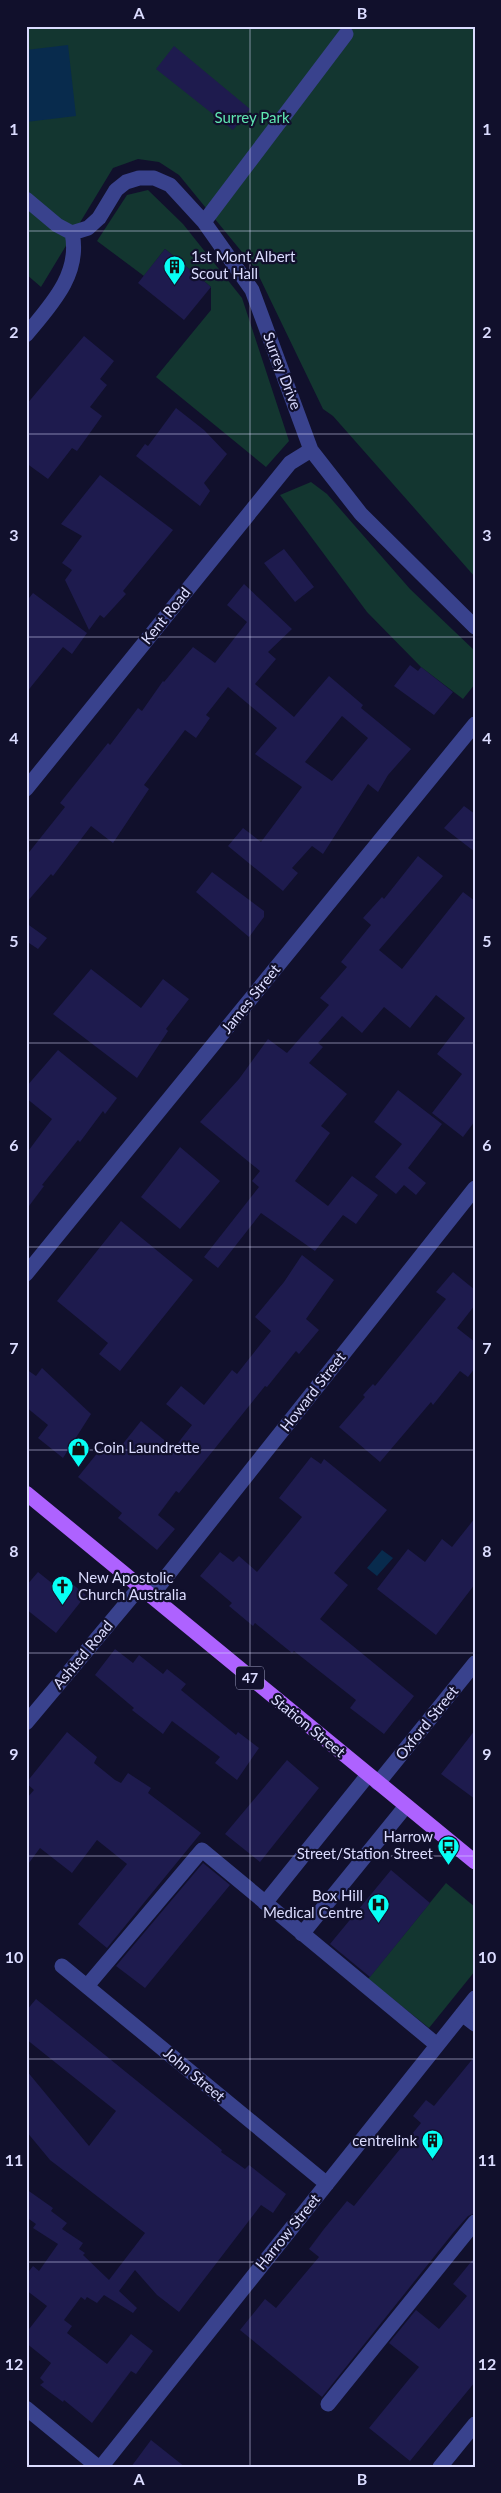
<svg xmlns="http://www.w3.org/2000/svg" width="501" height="2493" viewBox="0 0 501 2493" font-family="Lato,sans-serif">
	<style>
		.green { fill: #133630 }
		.water { fill: #082b4d }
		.building { fill: #1e1b4e; fill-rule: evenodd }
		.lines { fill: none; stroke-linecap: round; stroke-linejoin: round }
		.minor { stroke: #39428d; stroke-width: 15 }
		.major { stroke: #ae62ff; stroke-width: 15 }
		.grid { fill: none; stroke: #dbdcff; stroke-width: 1; stroke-opacity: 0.55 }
		.labels { text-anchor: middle; stroke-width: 4.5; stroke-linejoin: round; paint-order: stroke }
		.shield { fill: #11102c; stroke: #9e9fc0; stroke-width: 1 }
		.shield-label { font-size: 14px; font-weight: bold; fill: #dbdcff }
		.park-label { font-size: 15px; fill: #60e6b2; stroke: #11102c }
		.poi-label { font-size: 15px; fill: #dbdcff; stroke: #11102c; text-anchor: start }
		.street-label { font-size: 15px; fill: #dbdcff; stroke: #11102c }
		.neatline { fill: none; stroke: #dbdcff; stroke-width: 2 }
		.grid-label { font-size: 16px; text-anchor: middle; font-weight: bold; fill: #dbdcff }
	</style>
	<rect width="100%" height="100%" fill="#11102c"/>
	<path class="green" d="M26,26H475V577L333,416L323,409L255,268L179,175L159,162L138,159L113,168L41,287L26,274Z
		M148,190L183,224L242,298L289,441L266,467L156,377L211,310V287L165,249L144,276L97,241L127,195Z
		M311,482L327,494L410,589L475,651V684L463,699L421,667L367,612L280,495Z
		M446,1883L475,1907V1971L429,2028L368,1979Z"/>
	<path class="water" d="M68,45L76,116L26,122V50Z
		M382,1550L393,1558L377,1576L367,1568Z"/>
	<path class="building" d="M174,46L250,109L233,130L156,69Z
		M165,249L211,287L184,320L138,283Z
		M84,336L114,361L100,379L107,385L90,407L102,416L77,451L72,448L48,479L26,463V405Z
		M176,408L204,430L227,454L204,483L210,491L200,506L136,456L145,444L148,446Z
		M100,475L173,530L123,591L126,594L104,618L100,615L89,630L65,580L72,570L62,563L82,536L61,524Z
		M284,549L314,587L295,602L264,563Z
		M244,584L292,629L268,652L276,659L255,684L294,717L329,676L363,705L361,708L411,749L388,775L378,792L368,784L323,854L312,846L292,868L298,873L283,891L228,846L243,828L261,842L302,787L255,754L277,728L228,687L206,715L210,718L196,738L185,730L144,785L149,789L113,843L91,826L53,876L51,874L26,903V856L65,807L60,803L108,743L110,745L138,708L142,711L163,681L164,682L193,647L215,663L247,622L227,605ZM342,716L368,738L332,781L305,762Z
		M33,593L87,633L72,654L63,647L26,693V602Z
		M410,665L418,671L421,667L453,692L434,715L394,686Z
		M464,806L475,814V852L444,828Z
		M418,856L443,876L379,950L402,969L463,892L475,901V1121L463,1137L432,1113L462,1074L437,1054L465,1018L436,995L410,1028L384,1007L362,1033L342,1016L318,1043L323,1047L309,1063L347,1094L321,1126L330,1133L295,1181L328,1206L352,1176L378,1195L356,1224L343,1215L315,1251L261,1213L218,1268L204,1257L259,1187L252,1181L260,1171L200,1122L239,1079L268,1039L287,1053L329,1005L320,998L347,967L341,962L371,925L363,918L382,897L384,899Z
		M212,872L264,911V917L249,937L196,892Z
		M26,923L47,938L38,949L26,941Z
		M91,969L141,1008L163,979L189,999L166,1029L168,1031L137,1078L53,1014Z
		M58,1050L117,1098L105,1114L103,1111L80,1142L78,1140L42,1185L44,1186L26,1210V1154L52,1119L26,1098V1087Z
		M398,1090L442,1124L408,1168L426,1183L416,1195L404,1185L396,1194L375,1177L402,1144L374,1122Z
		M180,1147L220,1181L180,1229L141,1197Z
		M121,1221L193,1280L120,1371L99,1354L108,1343L57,1301Z
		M302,1255L334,1280L306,1319L319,1330L299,1354L296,1351L267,1387L265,1386L179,1493L176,1491L158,1515L175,1529L157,1550L118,1518L122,1513L78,1477L103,1446L114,1455L141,1421L174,1448L192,1425L166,1404L181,1386L204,1405L232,1370L237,1374L271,1331L255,1317L284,1282Z
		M453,1272L475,1290V1305L457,1328L475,1342V1368L468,1377L460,1371L433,1405L431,1402L380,1462L339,1427L365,1397L363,1395L373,1384L375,1386L446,1299L436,1292Z
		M42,1368L91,1414L63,1458L38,1438L48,1425L26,1407V1369L36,1376Z
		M311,1457L321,1464L324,1459L387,1510L334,1573L348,1585L320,1619L414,1696L384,1734L350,1708L356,1700L294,1651L292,1653L255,1623L253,1626L229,1606L232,1603L200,1576L220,1552L233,1562L239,1556L257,1572L302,1517L279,1498Z
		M475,1518V1584L436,1635L377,1589L408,1549L425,1562L442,1539L452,1547Z
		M38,1572L58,1588L66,1579L86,1595L56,1633L26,1609V1586Z
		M115,1649L133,1663L139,1655L163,1674L167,1669L186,1684L181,1690L236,1735L238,1732L259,1748L237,1780L215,1763L220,1757L172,1721L163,1734L132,1710L134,1708L95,1675Z
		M475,1730V1799L441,1774Z
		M67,1732L97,1757L94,1763L115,1780L121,1783L128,1773L151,1788L148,1793L201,1833L107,1948L78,1924L127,1864L97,1840L72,1873L40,1848L26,1867V1799L34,1790L26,1783Z
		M287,1760L319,1788L260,1862L225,1834Z
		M203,1863L230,1885L145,1988L116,1966Z
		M391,1870L430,1903L370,1977L330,1944Z
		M36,1999L222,2150L221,2152L245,2169L249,2165L286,2194L273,2213L261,2205L179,2312L157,2295L135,2270L119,2291L137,2308L133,2313L104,2295L97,2303L87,2297L85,2300L81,2297L64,2320L72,2326L67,2333L107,2364L131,2334L153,2351L136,2374L131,2371L92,2423L64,2400L63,2402L40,2385L44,2382L40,2378L51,2363L26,2343V2333L47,2306L26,2290V2275L33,2266L39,2271L58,2244L33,2228L36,2224L26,2217V2189L53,2208L51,2211L67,2223L62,2229L83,2243L79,2249L85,2253L83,2255L109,2280L145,2233L50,2160L26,2131V2070L89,2146L116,2111L26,2039V2011Z
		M475,2056V2213L468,2216L453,2233L322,2397L240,2330L265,2299L276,2308L319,2257L309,2249L324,2229L347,2201L354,2206L421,2123L413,2116L426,2100L434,2106Z
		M475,2257V2382L410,2461L369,2428L419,2367L389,2343L416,2310L439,2329L467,2296L453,2284Z
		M151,2440L185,2467H131Z"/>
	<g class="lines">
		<path class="minor" d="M26,199L57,225L72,233L88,228L99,218L116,190L126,182L139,178H154L170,185L204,222L252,290L311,450L361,514L475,627
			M204,222L346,34
			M26,335C51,305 81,274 72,233
			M26,789L290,463L311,450
			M26,1274L475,724
			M151,1596L475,1188
			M26,1723L140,1587
			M378,1783L475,1663
			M265,1903L368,1775
			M302,1934L406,1806
			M62,1966L327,2184
			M87,1986L202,1850L437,2045
			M462,2014L475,2024
			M328,2404L475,2222
			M26,2408L98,2467
			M101,2467L475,1998
			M440,2467L475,2424"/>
		<path class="major" d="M26,1493L475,1862"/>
	</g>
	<path class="grid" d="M250,26V2467M26,231H475M26,434H475M26,637H475M26,840H475M26,1043H475M26,1247H475M26,1450H475M26,1653H475M26,1856H475M26,2059H475M26,2262H475"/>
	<defs>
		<symbol id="building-pin" viewBox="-11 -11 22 30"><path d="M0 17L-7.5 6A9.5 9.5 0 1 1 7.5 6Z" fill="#07fff5" stroke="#11102c"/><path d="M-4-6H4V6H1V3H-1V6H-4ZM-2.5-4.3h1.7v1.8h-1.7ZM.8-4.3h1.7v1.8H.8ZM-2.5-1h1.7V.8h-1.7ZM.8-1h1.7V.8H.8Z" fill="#111"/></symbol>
		<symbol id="shop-pin" viewBox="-11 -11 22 30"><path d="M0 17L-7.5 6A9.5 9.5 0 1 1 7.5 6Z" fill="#07fff5" stroke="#11102c"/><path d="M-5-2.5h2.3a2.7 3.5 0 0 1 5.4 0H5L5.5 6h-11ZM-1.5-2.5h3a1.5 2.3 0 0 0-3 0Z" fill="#111"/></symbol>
		<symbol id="church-pin" viewBox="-11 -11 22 30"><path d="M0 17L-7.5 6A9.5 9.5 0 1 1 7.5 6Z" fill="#07fff5" stroke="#11102c"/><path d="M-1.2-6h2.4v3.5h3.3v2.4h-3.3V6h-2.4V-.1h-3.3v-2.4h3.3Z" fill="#111"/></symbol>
		<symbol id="bus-pin" viewBox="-11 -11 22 30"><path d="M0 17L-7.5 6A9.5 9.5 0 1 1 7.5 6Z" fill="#07fff5" stroke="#11102c"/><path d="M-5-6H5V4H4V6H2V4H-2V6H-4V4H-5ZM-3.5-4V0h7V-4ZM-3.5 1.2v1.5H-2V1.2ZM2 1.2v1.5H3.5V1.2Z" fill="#111"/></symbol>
		<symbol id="hospital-pin" viewBox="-11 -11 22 30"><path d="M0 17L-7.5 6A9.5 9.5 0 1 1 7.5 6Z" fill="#07fff5" stroke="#11102c"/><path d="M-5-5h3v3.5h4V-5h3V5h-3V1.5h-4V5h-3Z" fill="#111"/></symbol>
	</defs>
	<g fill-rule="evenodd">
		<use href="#building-pin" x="162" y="254" width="25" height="34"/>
		<use href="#shop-pin" x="66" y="1436" width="25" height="34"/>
		<use href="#church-pin" x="50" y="1574" width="25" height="34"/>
		<use href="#bus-pin" x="436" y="1834" width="25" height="34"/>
		<use href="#hospital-pin" x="366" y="1892" width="25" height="34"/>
		<use href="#building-pin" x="420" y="2128" width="25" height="34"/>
	</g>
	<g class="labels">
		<rect class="shield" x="236" y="1666.5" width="28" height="23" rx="4"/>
		<g class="shield-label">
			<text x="250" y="1683">47</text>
		</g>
		<g class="park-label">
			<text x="252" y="123">Surrey Park</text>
		</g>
		<g class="poi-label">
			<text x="191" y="262">1st Mont Albert<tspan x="191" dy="17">Scout Hall</tspan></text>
			<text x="94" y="1453">Coin Laundrette</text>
			<text x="78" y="1583">New Apostolic<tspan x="78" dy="17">Church Australia</tspan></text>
			<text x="433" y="1842" text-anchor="end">Harrow<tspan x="433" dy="17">Street/Station Street</tspan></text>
			<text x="363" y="1901" text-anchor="end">Box Hill<tspan x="363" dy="17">Medical Centre</tspan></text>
			<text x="417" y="2146" text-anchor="end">centrelink</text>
		</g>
		<g class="street-label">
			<text transform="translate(282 371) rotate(69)" y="5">Surrey Drive</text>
			<text transform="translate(166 616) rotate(-51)" y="5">Kent Road</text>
			<text transform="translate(251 999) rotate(-51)" y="5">James Street</text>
			<text transform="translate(313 1392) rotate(-52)" y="5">Howard Street</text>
			<text transform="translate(83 1655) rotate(-50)" y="5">Ashted Road</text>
			<text transform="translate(427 1723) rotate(-51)" y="5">Oxford Street</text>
			<text transform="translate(308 1726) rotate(39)" y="5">Station Street</text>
			<text transform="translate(194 2075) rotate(40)" y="5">John Street</text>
			<text transform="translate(288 2232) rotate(-51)" y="5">Harrow Street</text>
		</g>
	</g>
	<rect width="501" height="2493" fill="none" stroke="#11102c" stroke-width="55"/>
	<rect x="28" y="28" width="446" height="2438" class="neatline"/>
	<g class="grid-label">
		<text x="139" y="19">A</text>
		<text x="362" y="19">B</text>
		<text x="14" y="135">1</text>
		<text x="487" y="135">1</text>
		<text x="14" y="338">2</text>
		<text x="487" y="338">2</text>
		<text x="14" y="541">3</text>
		<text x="487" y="541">3</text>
		<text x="14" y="744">4</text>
		<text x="487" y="744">4</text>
		<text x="14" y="947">5</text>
		<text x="487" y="947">5</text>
		<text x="14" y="1151">6</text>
		<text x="487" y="1151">6</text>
		<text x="14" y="1354">7</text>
		<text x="487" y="1354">7</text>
		<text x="14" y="1557">8</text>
		<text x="487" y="1557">8</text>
		<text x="14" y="1760">9</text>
		<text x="487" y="1760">9</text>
		<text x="14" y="1963">10</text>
		<text x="487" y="1963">10</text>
		<text x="14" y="2166">11</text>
		<text x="487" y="2166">11</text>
		<text x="14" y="2370">12</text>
		<text x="487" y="2370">12</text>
		<text x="139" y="2485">A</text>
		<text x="362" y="2485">B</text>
	</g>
</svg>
